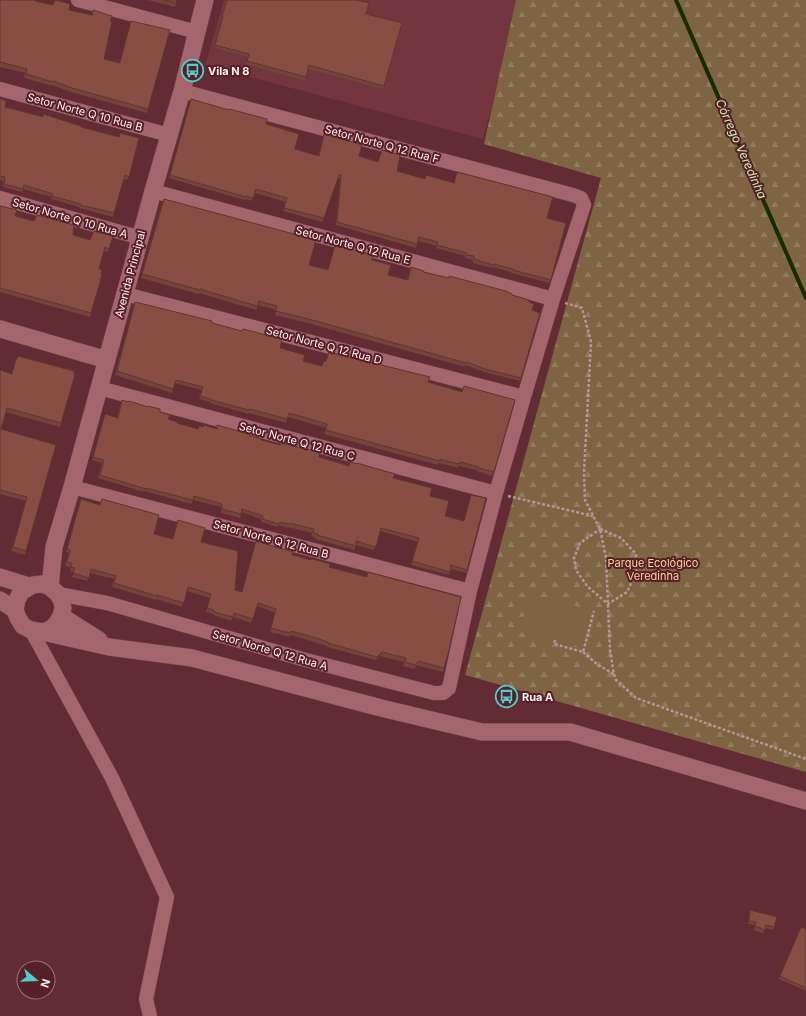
<svg xmlns="http://www.w3.org/2000/svg" width="806" height="1016" viewBox="0 0 806 1016" font-family="Inter,sans-serif">
	<style>
		.built { fill: #73353e }
		.forest { fill: url(#forest-firs) }
		.garden { fill: #7e6443 }
		.lines { fill: none; stroke-linecap: round; stroke-linejoin: round }
		.stream { stroke: #152d00; stroke-width: 4 }
		.minor-casing { stroke: #71464e; stroke-width: 15 }
		.tertiary-casing { stroke: #71464e; stroke-width: 18 }
		.path { stroke: #b69499; stroke-width: 2.5; stroke-dasharray: 3 2; stroke-linecap: butt }
		.minor { stroke: #a4666d; stroke-width: 14 }
		.tertiary { stroke: #a4666d; stroke-width: 17 }
		.wall { fill: #75433a }
		.shaded-wall { fill: #5f372f }
		.building { fill: #884e43; stroke: #5f372f }
		.labels { text-anchor: middle; stroke-width: 4; stroke-linejoin: round; paint-order: stroke }
		.poi-label { font-size: 11px; font-weight: bold; fill: #feeff0; stroke: #572029; text-anchor: start }
		.street-label { font-size: 11px; fill: #feeff0; stroke: #572029 }
		.park-label { font-size: 11px; fill: #fed199; stroke: #572029 }
		.water-label { font-size: 12px; font-style: italic; fill: #c7f3a7; stroke: #572029 }
	</style>
	<defs>
		<pattern id="forest-firs" width="22" height="20" patternUnits="userSpaceOnUse"><rect width="22" height="20" fill="#7e6443"/><path d="M5 1l3.5 6h-7zM16 11l3.5 6h-7z" fill="#917a5e"/></pattern>
	</defs>
	<rect width="100%" height="100%" fill="#632b33"/>
	<path class="built" d="M224,0H520L483,139L205,65Z"/>
	<path class="forest" d="M516,0H806V772L465,675L601,178L484,144Z"/>
	<path class="garden" d="M530,594L594,611L583,648L520,631Z"/>
	<g class="lines">
		<path class="stream" d="M676,0L806,298"/>
		<defs>
			<path id="minor" d="M78,0L197,32
				M0,89L169,135
				M153,191L553,299
				M0,198L141,238
				M125,294L524,397
				M99,388L496,493
				M72,487L470,591
				M58,594L107,603L302,659L434,693H443L449,688L470,591L496,493L524,397L553,299L584,205L581,198L573,195L182,91
				M31,630L112,778L167,897L146,999L150,1016"/>
			<path id="tertiary" d="M0,329L107,360
				M0,577L29,586
				M50,587L54,547L72,487L153,191L182,91L205,0
				M0,600L15,610
				M61,616L99,640
				M43,632L51,629L57,623L61,616L63,608L62,601L58,594L50,587L42,584L33,585L21,592L17,600L15,610L18,618L23,626L31,630L43,632L109,647L192,658L381,708L482,732H570L806,801"/>
		</defs>
		<use href="#minor" class="minor-casing"/>
		<use href="#tertiary" class="tertiary-casing"/>
		<path class="path" d="M565,303L582,308L591,342L584,472L585,500L600,529L606,558L610,651L614,674L616,680L636,698L806,759
			M508,496L593,516
			M600,529L621,538L636,554V572L627,592L608,604L587,586L576,570L574,558L580,543Z
			M555,640L554,644L583,652L594,611
			M583,652L598,665L614,674"/>
		<use href="#minor" class="minor"/>
		<use href="#tertiary" class="tertiary"/>
	</g>
	<path class="wall" d="M0,0L35,1L110,21L104,59L120,63L131,21L148,109L147,113L71,92L52,85V86L24,78L25,73L0,67Z
		M148,0H177L175,7Z
		M226,0L366,14L384,86L383,89L308,69L305,81L246,64L248,57L214,48Z
		M0,99L5,107L119,137L120,133L129,177L127,180L124,179L113,217L79,208V207L51,199L52,197L23,189L22,192L3,187V181L0,180Z
		M191,99L266,124L295,149L318,156L324,134L359,156L397,171L547,218L551,280L549,283L511,273V272L493,267L492,268L473,263V260L465,258V256L436,248L437,246L418,241L416,248L336,225L340,179L337,178L322,222L283,211L286,202L255,193L252,201L245,199L244,200L169,178Z
		M163,202L309,265L328,270L372,260L388,275L407,280L411,267L423,272L512,295L529,302L532,310L521,378L520,381L484,372L465,365V367L315,325L275,315L276,310L258,305L256,310L199,293L198,294L141,278Z
		M0,206L15,216L73,235L109,249L108,252L104,251L99,269L91,313L90,317L0,292Z
		M135,302L212,323L280,348L303,361L322,366L324,361L428,382L494,472L492,476L477,471V470L458,466V468L439,463L438,465L324,434L326,428L288,417L286,423L248,413V414L210,403V402L199,399L202,390L175,383L172,393L115,375Z
		M16,359L61,423L60,427L5,412L1,429L56,445L25,555L11,551L26,501L0,494V370L12,374Z
		M122,400L160,412L168,419L177,423L198,429L261,440L319,457L393,478L430,496L445,516L464,521L471,495L467,570L466,573L451,569L449,575L411,565L418,542L380,531L374,550L356,545L354,550L316,539V538L311,536L312,533L288,527L287,528L278,525V527L261,522V519L241,512L240,518L221,513V507L193,500L191,504L145,491L144,492L98,478L102,463L92,460L104,418L117,417Z
		M80,503L154,534L173,539L178,520L201,542L235,590L242,592L256,541L292,555L329,567L366,577L368,572L444,668L443,672L416,665L415,669L403,666L404,662L380,656L376,660L327,647V646L311,641L290,635L289,637L270,632L275,613L257,606L251,623L233,617L231,621L213,615V614L206,612L210,598L187,591L182,607L156,599V600L112,587L114,579L90,573L87,581L72,577L74,572L70,571L71,567L65,566L69,553L66,552Z
		M750,910L774,927L773,930L765,928L763,933L754,930L755,925L748,924Z
		M801,927L806,929V991L779,979Z"/>
	<path class="shaded-wall" d="M382,652L380,656L376,660L377,657Z"/>
	<path class="building" d="M0,0H35V1L53,5L55,0L70,4L69,10L92,15L93,10L112,16L110,21H112L104,59L120,63L131,21L170,30L148,109L72,88L54,81L53,82L26,74L27,69L0,62Z
		M164,0H177L176,3Z
		M227,0H357L369,3L366,14L402,23L384,86L309,65L306,77L247,61L249,54L215,45L223,17H222Z
		M0,99L6,101L5,107L43,117V114L81,126V127L119,137L120,133L139,138L129,177L125,175L114,213L80,205L81,204L52,196L53,194L24,185L23,189L4,184L5,177L0,176Z
		M191,99L229,110V109L267,119L266,124L299,134L295,149L319,156L324,134L362,145L359,156L378,162L382,150L400,155L397,171L425,179L426,175L454,183L457,172L553,197L547,218L566,223L551,280L513,270V269L494,264L493,265L474,259V256L466,255L467,253L437,245L438,242L419,237L417,244L337,222L341,175H339L324,218L284,208L287,198L256,189L253,198L246,196V197L170,175Z
		M164,199L316,240L309,265L328,270L335,245L373,255L372,260L391,265L388,275L408,280L411,267L424,271L423,272L449,278V276L506,291L512,294V295L529,300V302L534,304L532,310L540,313L521,378L485,369L467,362L466,363L316,321L276,311L277,306L259,301L257,306L200,289V290L142,274Z
		M0,206L17,210L15,216L34,221L37,215L74,225L73,235L90,240L94,231L113,236L109,249L105,247L99,269L102,270L101,274L102,275L91,313L0,288Z
		M135,302L212,321V323L242,331L243,329L282,339L280,348L305,355L303,361L322,366L324,361H326L329,352L430,377L428,382L462,392L464,386L515,400L494,472L479,468V467L460,462L459,464L440,459V461L326,430L327,424L289,413L287,419L250,409L249,410L211,400V399L200,396L203,387L176,380L173,389L117,371Z
		M18,356L74,371V375H75L61,423L7,408L1,429L56,445L26,551L13,547L27,497L0,490V370L12,374L16,359H17Z
		M122,400L128,402L129,401L148,407V406L160,409V412L170,415L168,419L177,422V423L198,429L199,426L203,427L204,425L217,429V425L242,432L261,439V440L280,445L281,443L319,452V457L349,466L350,462L357,464V463L395,474L393,478L432,488L430,496L449,501L445,516L464,521L471,495L486,498L467,570L451,565L450,572L412,561L419,538L381,528L376,547L356,541V546L317,535L318,534L313,533L314,529L289,523V524L280,522L279,524L262,519L263,516L242,509L241,514L222,509V504L194,496L193,500L146,488V489L100,475L104,460L93,457L105,414L118,418Z
		M81,499L100,505L102,499L159,515L154,534L173,539L178,520L205,528L201,542L238,551L235,590L242,592L256,541L293,552L292,555L312,560L313,559L330,564L329,567L367,577L368,572L461,597L448,654L444,668L418,661L416,665L405,662L406,658L382,652L377,657L328,643V642L313,637L291,631L290,633L271,628L276,609L258,603L253,619L234,613L233,617L214,612V610L207,608L211,594L188,587L184,603L157,595V596L114,583L116,576L91,569L89,578L73,573L75,568L71,567L72,563L67,562L70,550L67,549Z
		M750,910L777,917L774,927L766,925L765,930L755,926L756,922L749,921Z
		M801,927L806,929V988L780,976Z"/>
	<defs>
		<symbol id="bus-ring" viewBox="-11 -11 22 22"><circle r="9.5" fill="#572029" stroke="#53cdca" stroke-width="1.5"/><path d="M-5-6H5V4H4V6H2V4H-2V6H-4V4H-5ZM-3.5-4V0h7V-4ZM-3.5 1.2v1.5H-2V1.2ZM2 1.2v1.5H3.5V1.2Z" fill="#53cdca"/></symbol>
	</defs>
	<g fill-rule="evenodd">
		<use href="#bus-ring" x="180" y="58" width="25" height="25"/>
		<use href="#bus-ring" x="494" y="684" width="25" height="25"/>
	</g>
	<g class="labels">
		<g class="poi-label">
			<text x="208" y="75">Vila N 8</text>
			<text x="522" y="701">Rua A</text>
		</g>
		<g class="street-label">
			<text transform="translate(85 112) rotate(15)" y="4">Setor Norte Q 10 Rua B</text>
			<text transform="translate(382 144) rotate(15)" y="4">Setor Norte Q 12 Rua F</text>
			<text transform="translate(70 218) rotate(16)" y="4">Setor Norte Q 10 Rua A</text>
			<text transform="translate(353 245) rotate(15)" y="4">Setor Norte Q 12 Rua E</text>
			<text transform="translate(130 274) rotate(-75)" y="4">Avenida Principal</text>
			<text transform="translate(324 345) rotate(15)" y="4">Setor Norte Q 12 Rua D</text>
			<text transform="translate(297 441) rotate(15)" y="4">Setor Norte Q 12 Rua C</text>
			<text transform="translate(271 539) rotate(15)" y="4">Setor Norte Q 12 Rua B</text>
			<text transform="translate(270 650) rotate(16)" y="4">Setor Norte Q 12 Rua A</text>
		</g>
		<g class="park-label">
			<text x="653" y="567">Parque Ecológico<tspan x="653" dy="13">Veredinha</tspan></text>
		</g>
		<g class="water-label">
			<text transform="translate(741 149) rotate(66)" y="4">Córrego Veredinha</text>
		</g>
	</g>
	<g transform="translate(36 980) rotate(109)"><circle r="19" fill="#572029" stroke="#9a7379"/>
	<path d="M0-3L7 15L0 10L-7 15Z" fill="#53cdca"/>
	<text y="-6" font-size="11" font-weight="bold" text-anchor="middle" fill="#feeff0">N</text>
	</g>
</svg>
